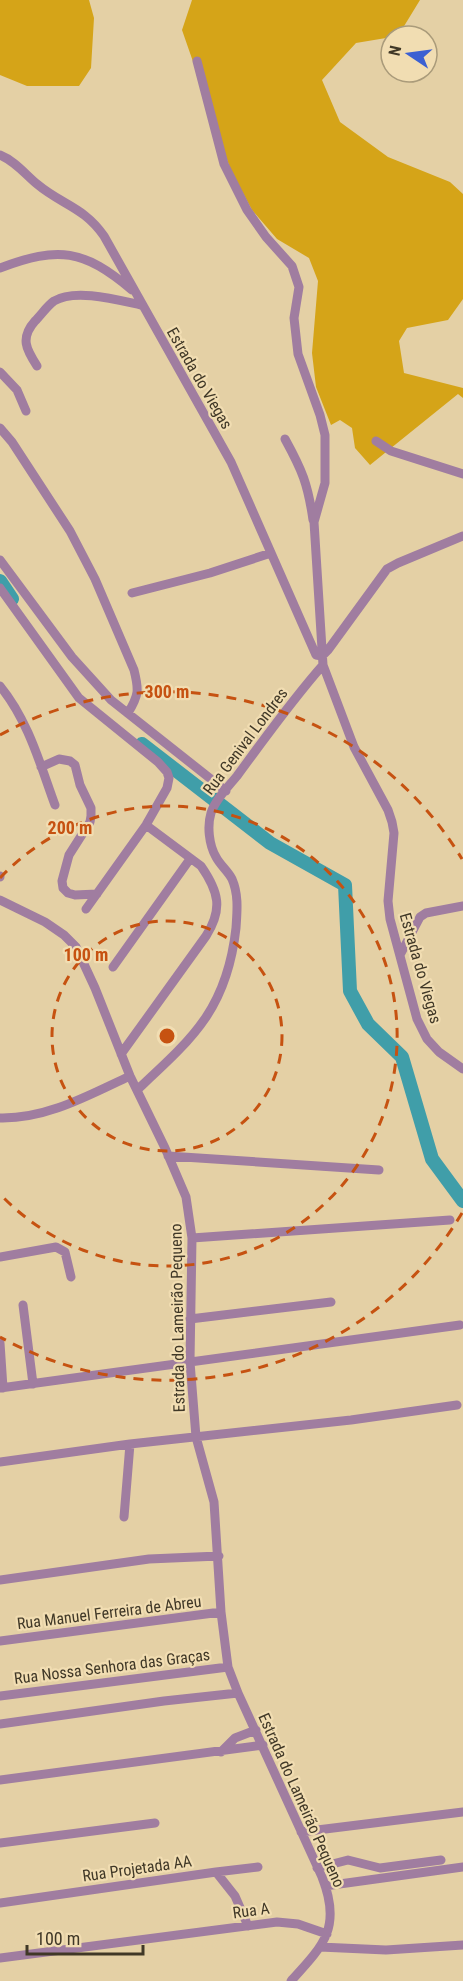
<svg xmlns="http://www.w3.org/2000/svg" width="463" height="1981" viewBox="0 0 463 1981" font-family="'Roboto Condensed',sans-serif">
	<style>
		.green { fill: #d5a418 }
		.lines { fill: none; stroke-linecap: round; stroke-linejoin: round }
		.river { stroke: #409ea9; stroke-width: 14 }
		.minor { stroke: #a07da0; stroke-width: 9 }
		.ring { fill: none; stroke: #c65211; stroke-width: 3; stroke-dasharray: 10 8 }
		.labels { text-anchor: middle; stroke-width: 4.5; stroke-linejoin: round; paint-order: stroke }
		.street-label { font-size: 16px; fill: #403827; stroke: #f1ddb2 }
		.centre { fill: #c65211; stroke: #f1ddb2; stroke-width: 3 }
		.ring-label { font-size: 18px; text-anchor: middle; font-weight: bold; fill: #c65211; stroke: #f1ddb2; stroke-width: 4.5; stroke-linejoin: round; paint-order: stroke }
	</style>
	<rect width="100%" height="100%" fill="#e4d0a5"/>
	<path class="green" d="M0,0H89L94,18L91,68L79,86H27L0,75Z
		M192,0H420L398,36L356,43L322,80L340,122L388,157L450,182L463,194V299L448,320L407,328L399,341L404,373L463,388V398L458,394L370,465L355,448L352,428L340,420L331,425L316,387L312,353L318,281L309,258L277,239L252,210L231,171L182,30Z"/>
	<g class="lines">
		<path class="river" d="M0,581L12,599
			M142,744L270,843L345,885L350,991L368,1024L402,1057L432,1159L463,1201"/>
		<path class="minor" d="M197,61L224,164L247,210L266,237L292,266L299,287L294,318L298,354L320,415L325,435V483L314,522L323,665L354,747L388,810L392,822L394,833L388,901L390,919L417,1019L427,1039L439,1052L463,1069
			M0,155C15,161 25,174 37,184C62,205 84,207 104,236L231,462L316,655L322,656L328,650L387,569L398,563L463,536
			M0,268C59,246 83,249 132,290
			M37,366C26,349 20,338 35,321C41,315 47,306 54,301C75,288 118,300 141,305
			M0,372L17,390L26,411
			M0,428L12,442L70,531L95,579L134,670C139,690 139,695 128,713
			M285,439C302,470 308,484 313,520
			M376,441L391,451L463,474
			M0,560L72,657L111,700L226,791
			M0,588L79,698L158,762L167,772L169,778L167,788L146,825L86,909
			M132,593L210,573L271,553
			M0,686C28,720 40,764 55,805
			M41,767L59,759L70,761L75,765L80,785L91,808V816L90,822L69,855L62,881L63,888L68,893L75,895L97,894
			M0,876V877
			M0,900L45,922L64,935L76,947L95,988L130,1076L165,1148L186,1197L192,1238L190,1362L196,1437L214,1502L221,1612L228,1667L238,1693L322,1877C342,1927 324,1945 291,1981
			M400,955L420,917L426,913L463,906
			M113,967L190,859
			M121,1054L206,936C223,909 219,892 201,866L146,825
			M137,1090C193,1038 227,1009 236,928C237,912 239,895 232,879C228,871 220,865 216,857C209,845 207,826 211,813C215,800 228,787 237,776C265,738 292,700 323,665
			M0,1118C47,1119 89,1095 130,1076
			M168,1156L379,1170
			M192,1238L450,1220
			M0,1257L56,1247L65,1252L71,1277
			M23,1305L33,1384
			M190,1319L331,1302
			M0,1343L3,1388
			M0,1388L460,1325
			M0,1462L130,1444L351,1420L457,1405
			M124,1517L130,1444
			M0,1580L149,1559L219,1556
			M0,1641L221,1612
			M0,1696L228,1667
			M0,1724L164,1701L238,1693
			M221,1752L235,1738L256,1730
			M0,1780L263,1745
			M301,1832L463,1812
			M0,1843L155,1823
			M317,1868L348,1860L380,1868L441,1860
			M216,1872L258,1867
			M325,1886L463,1867
			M0,1903L216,1872L235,1896L248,1926
			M320,1947L386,1950L463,1945
			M0,1958L277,1922L298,1924L327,1934"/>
	</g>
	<g class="ring">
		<circle cx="167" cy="1036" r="115"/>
		<path d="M0 878A230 230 0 1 1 0 1194"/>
		<path d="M462 1213A344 344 0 0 1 0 1337M0 735A344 344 0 0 1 462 859"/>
	</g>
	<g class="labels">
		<g class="street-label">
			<text transform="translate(200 378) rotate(60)" y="6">Estrada do Viegas</text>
			<text transform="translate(245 741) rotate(-53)" y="6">Rua Genival Londres</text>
			<text transform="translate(421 968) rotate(74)" y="6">Estrada do Viegas</text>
			<text transform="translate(177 1318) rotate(-91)" y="6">Estrada do Lameirão Pequeno</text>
			<text transform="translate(109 1612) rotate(-7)" y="6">Rua Manuel Ferreira de Abreu</text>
			<text transform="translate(112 1666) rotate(-7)" y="6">Rua Nossa Senhora das Graças</text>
			<text transform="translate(302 1800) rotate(66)" y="6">Estrada do Lameirão Pequeno</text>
			<text transform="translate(137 1868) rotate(-8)" y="6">Rua Projetada AA</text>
			<text transform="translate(251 1910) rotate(-8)" y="6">Rua A</text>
		</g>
	</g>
	<circle cx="167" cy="1036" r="9" class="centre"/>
	<g class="ring-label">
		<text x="167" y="698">300 m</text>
		<text x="70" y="834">200 m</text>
		<text x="86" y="961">100 m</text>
	</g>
	<g transform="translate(409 54) rotate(283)"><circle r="28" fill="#f1ddb2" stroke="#aa9b7a" stroke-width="1.5"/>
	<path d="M0-4.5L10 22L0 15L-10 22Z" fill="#3b60d2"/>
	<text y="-9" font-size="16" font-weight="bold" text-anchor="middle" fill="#403827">N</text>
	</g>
	<path d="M27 1945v9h116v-9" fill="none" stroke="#403827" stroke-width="3"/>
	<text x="36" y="1945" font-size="18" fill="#403827" stroke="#f1ddb2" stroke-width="4.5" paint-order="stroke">100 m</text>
</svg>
